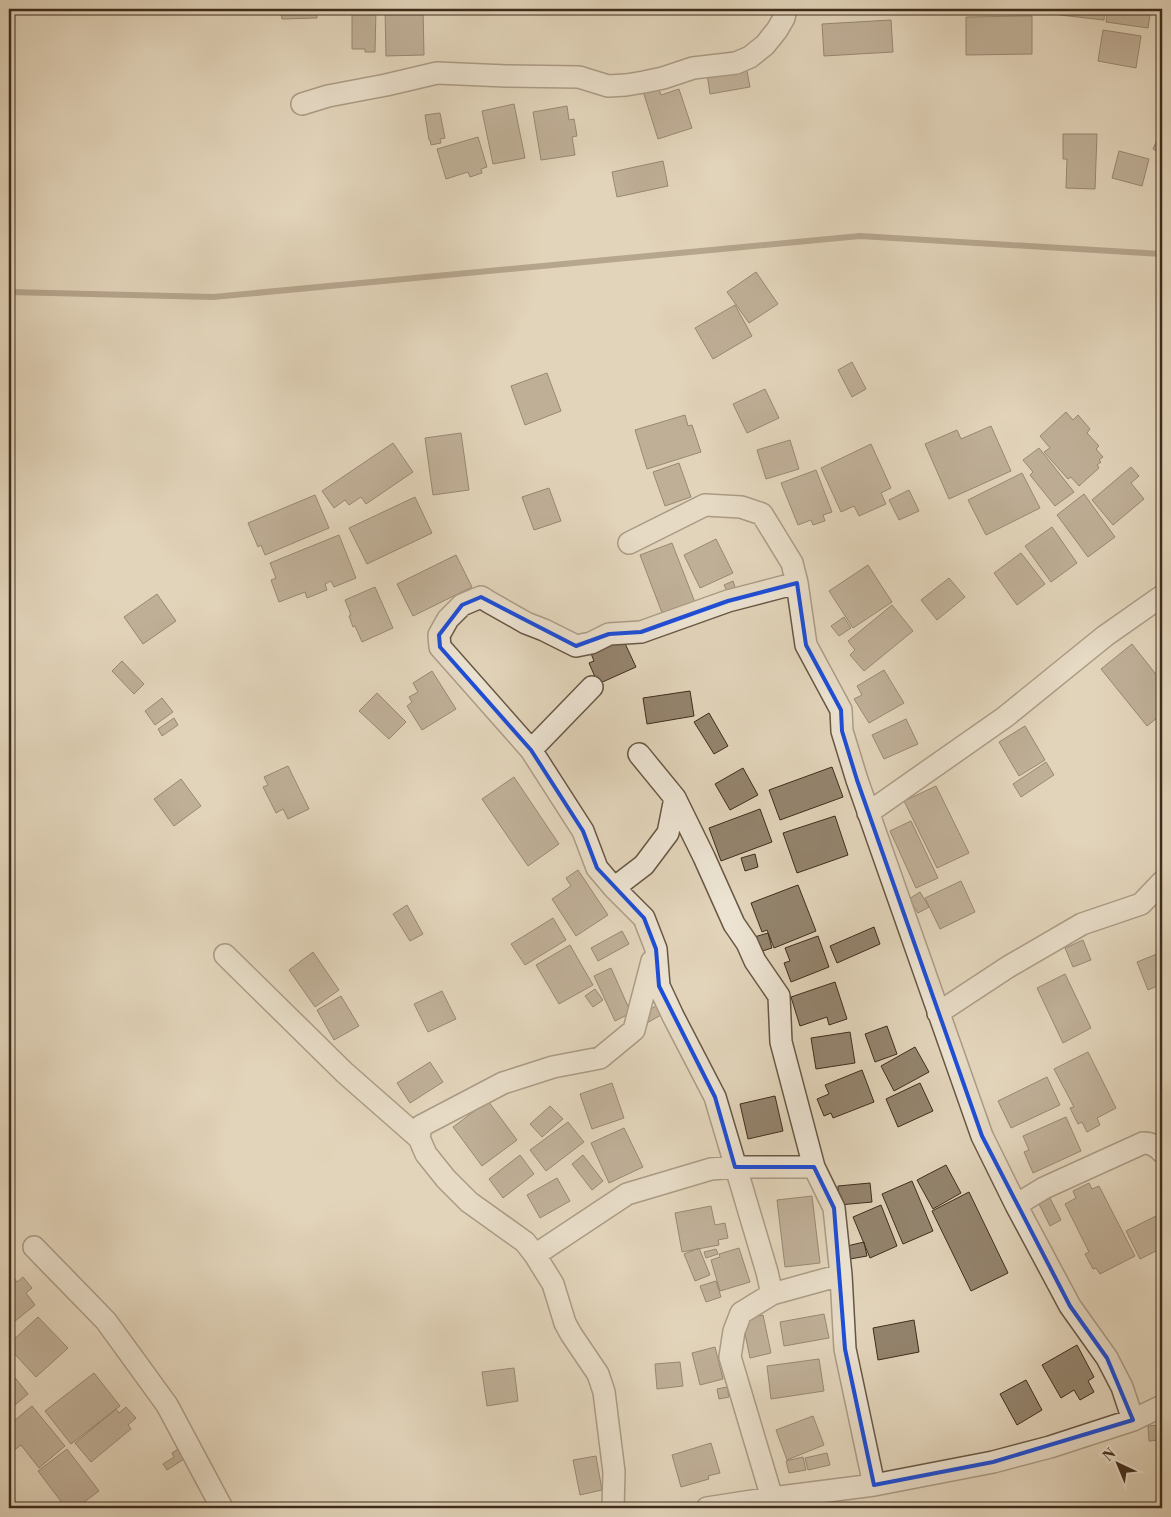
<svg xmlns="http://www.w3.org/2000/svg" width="1171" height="1517" viewBox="0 0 1171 1517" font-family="'Libre Bodoni',serif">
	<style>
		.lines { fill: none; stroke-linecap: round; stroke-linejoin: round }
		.stream { stroke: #806f5a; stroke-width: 6 }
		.building { fill: #94846e; stroke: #3f2d1c }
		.street-casing { stroke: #685744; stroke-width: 24 }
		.street { stroke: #ece3d2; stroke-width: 21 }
		.marked { fill: none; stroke: #1d4ed8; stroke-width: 4; stroke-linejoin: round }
	</style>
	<rect width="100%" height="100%" fill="#e2d4ba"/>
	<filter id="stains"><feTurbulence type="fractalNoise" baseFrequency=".004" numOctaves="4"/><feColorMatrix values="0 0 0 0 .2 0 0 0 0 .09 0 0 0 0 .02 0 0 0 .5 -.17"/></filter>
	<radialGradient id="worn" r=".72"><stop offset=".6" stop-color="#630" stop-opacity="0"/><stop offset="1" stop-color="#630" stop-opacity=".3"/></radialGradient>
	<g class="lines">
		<path class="stream" d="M9,292L213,297L860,236L1162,254"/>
	</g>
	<path class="building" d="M281,9H317V18L282,19Z
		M352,9H376L375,52H365V49H352Z
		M385,9H423L424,55L386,56Z
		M1061,9H1105L1104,20L1060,15Z
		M1108,9H1151L1148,28L1106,22Z
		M1032,16V54L966,55V17Z
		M891,20L893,52L824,56L822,24Z
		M1103,30L1141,36L1136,68L1098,61Z
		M746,66L750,87L710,94L707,74Z
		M658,86L661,95L679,89L692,128L658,139L643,91Z
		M514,104L525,158L493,164L482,111Z
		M567,106L569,120L574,119L577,136L572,137L575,155L541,160L533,112Z
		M440,113L445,138L440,139L441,143L431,145L430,140H429L425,115Z
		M1162,129V154L1153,149Z
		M1063,134H1097L1095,189L1066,188L1067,159H1063Z
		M478,137L487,167L481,169L482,173L470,177L468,172L446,179L437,149Z
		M1119,151L1149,159L1142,186L1112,178Z
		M663,161L668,186L617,197L612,172Z
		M756,272L778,304L749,323L727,292Z
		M735,305L752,336L713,359L695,328Z
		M852,362L866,389L852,397L838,370Z
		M547,373L561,411L525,425L511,386Z
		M765,389L779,418L747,433L733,404Z
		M1066,412L1073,420L1078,415L1090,429L1087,433L1099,446L1096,449L1103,457L1099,460L1101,462L1097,465L1099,468L1079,486L1071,477L1068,479L1044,452L1050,448L1040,436Z
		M685,415L688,426L692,425L701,452L647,469L635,430Z
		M991,426L1011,471L949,499L925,444L957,430L961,439Z
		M461,433L469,490L433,495L425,438Z
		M790,440L799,469L766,479L757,450Z
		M393,443L413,472L366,504L361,497L349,505L345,500L334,508L322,491Z
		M871,444L891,488L881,493L886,504L859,516L854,506L841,512L821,468Z
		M1039,448L1074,492L1055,506L1030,475L1033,472L1023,460Z
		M679,463L691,497L665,506L653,472Z
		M1131,467L1139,476L1131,483L1144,499L1113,525L1092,500Z
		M816,470L832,512L823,515L825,521L813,525L811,520L798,525L781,483Z
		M1022,473L1040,508L986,535L968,500Z
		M549,488L561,521L534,530L522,497Z
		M909,490L919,511L899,520L889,500Z
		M1084,494L1115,537L1088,557L1057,515Z
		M315,495L329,528L265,555L261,545L258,547L248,523Z
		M415,497L432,533L367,564L349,528Z
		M1052,527L1077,563L1051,582L1025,546Z
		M339,535L356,578L334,587L331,581L325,584L327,590L307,598L305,592L279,602L271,580L276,578L270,563Z
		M716,539L733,573L700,588L684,555Z
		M672,543L696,605L664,618L640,555Z
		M1021,553L1045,584L1017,605L994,573Z
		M456,555L472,587L413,616L397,584Z
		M868,565L892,602L853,628L829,591Z
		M949,578L965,597L937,620L921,600Z
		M733,581L736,590L728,593L724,585Z
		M375,587L393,628L362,642L355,626L353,627L349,616L351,615L345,600Z
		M157,594L176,621L143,644L124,617Z
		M892,605L913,631L864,671L850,655L855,650L848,641Z
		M844,617L851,628L839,636L831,626Z
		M622,637L636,667L598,684L589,663L594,661L590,651Z
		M1132,644L1162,682V714L1147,726L1101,669Z
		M122,661L144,684L134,694L112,671Z
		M884,670L904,703L869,723L854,699L862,695L857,686Z
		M432,671L456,709L422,730L407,706L412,702L409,697L418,692L413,683Z
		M690,691L694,716L647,724L643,698Z
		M377,693L406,722L389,739L359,711Z
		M162,698L173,712L155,725L145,711Z
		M709,713L728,746L714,754L694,722Z
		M174,718L178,725L162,736L158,729Z
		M906,719L918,744L884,759L872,735Z
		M1025,726L1045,760L1019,776L999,742Z
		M1046,762L1054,775L1021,797L1013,784Z
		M288,766L309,809L288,819L283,809L276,813L263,787L268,785L264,777Z
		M832,767L843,797L780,820L769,790Z
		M743,768L758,795L730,810L715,784Z
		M514,777L559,844L528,866L482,799Z
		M181,779L201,806L174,826L154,799Z
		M936,786L969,853L937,868L904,801Z
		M760,809L772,842L721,861L709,828Z
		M835,816L848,855L797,873L783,833Z
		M911,821L938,878L916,888L890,831Z
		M755,854L758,867L745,871L741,858Z
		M578,870L608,915L576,936L552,899L571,886L566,878Z
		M961,881L975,912L940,929L925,898Z
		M798,885L816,931L774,948L767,930L762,932L751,903Z
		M920,892L929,907L918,913L909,899Z
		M407,905L423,934L410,941L393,914Z
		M553,918L566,940L525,965L511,944Z
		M874,927L880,944L837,963L830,946Z
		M622,931L629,944L598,961L591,948Z
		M768,933L772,948L756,953L751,938Z
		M818,936L829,967L791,982L784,963L790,961L785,948Z
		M1083,940L1091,960L1073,967L1065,948Z
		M570,945L593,985L559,1004L536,965Z
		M313,952L339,990L315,1007L289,970Z
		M1162,952V984L1148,990L1137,962Z
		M611,968L631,1013L615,1021L594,976Z
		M1065,974L1091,1028L1063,1043L1037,988Z
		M835,982L847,1019L829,1025L827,1017L800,1026L791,997Z
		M595,989L603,1000L593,1007L585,996Z
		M442,991L456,1019L428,1032L414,1004Z
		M341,996L359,1026L334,1040L317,1010Z
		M656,1006L661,1015L647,1023L641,1014Z
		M887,1026L897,1054L875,1062L865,1034Z
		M850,1032L855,1063L816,1069L811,1038Z
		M915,1047L929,1072L894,1091L881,1066Z
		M1088,1052L1116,1108L1097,1118L1100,1125L1087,1132L1082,1122L1078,1124L1070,1108L1074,1107L1054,1069Z
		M430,1062L443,1082L410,1103L397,1083Z
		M862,1070L874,1102L833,1118L831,1113L824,1116L817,1099L829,1094L825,1085Z
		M1047,1077L1060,1105L1011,1128L998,1101Z
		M612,1083L624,1118L592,1129L580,1094Z
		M920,1083L933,1111L898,1127L886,1099Z
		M775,1096L783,1131L748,1139L740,1104Z
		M488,1101L517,1140L482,1166L453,1127Z
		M550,1106L563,1119L542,1137L530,1124Z
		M1066,1117L1081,1151L1033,1173L1024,1152L1029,1150L1023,1136Z
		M568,1122L584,1142L546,1171L530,1150Z
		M624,1128L643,1167L609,1183L591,1143Z
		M520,1155L534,1174L503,1198L489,1179Z
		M583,1155L603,1181L592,1190L572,1164Z
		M946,1165L961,1193L933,1209L917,1180Z
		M557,1178L570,1201L540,1218L527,1195Z
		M912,1181L933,1231L903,1244L882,1194Z
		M870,1183L872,1202L839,1205L838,1186Z
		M1089,1183L1092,1189L1099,1186L1135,1256L1100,1274L1096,1268L1093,1269L1085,1254L1089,1252L1065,1204L1076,1198L1073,1191Z
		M969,1192L1008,1273L971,1291L932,1211Z
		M812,1196L820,1263L785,1267L777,1200Z
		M1050,1198L1061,1220L1050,1226L1039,1204Z
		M881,1205L897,1246L870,1258L853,1217Z
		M711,1206L715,1225L725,1223L728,1238L718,1240L719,1245L682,1252L675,1213Z
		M1162,1213V1248L1140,1259L1126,1231Z
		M864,1242L867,1256L850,1259L847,1246Z
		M699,1248L710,1275L695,1281L684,1254Z
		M739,1248L750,1282L720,1291L711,1260L720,1257L719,1254Z
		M716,1249L718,1254L706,1258L704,1252Z
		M11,1274L17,1282L23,1277L32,1288L26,1293L35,1305L9,1326V1276Z
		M716,1281L721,1297L706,1302L700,1286Z
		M824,1314L829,1338L784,1346L780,1322Z
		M763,1315L771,1353L750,1358L742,1319Z
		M38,1317L68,1348L36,1377L9,1348V1344Z
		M914,1320L919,1352L878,1360L873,1328Z
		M1077,1345L1094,1377L1088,1381L1094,1392L1080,1400L1074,1390L1061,1398L1042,1365Z
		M715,1347L723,1379L700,1385L692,1353Z
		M819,1359L824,1391L771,1399L767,1366Z
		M680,1362L683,1386L657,1389L655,1364Z
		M514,1368L518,1401L487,1406L482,1372Z
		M9,1370L28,1394L9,1410Z
		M94,1373L120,1406L71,1444L45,1411Z
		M1026,1380L1042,1410L1017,1425L1000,1394Z
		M727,1387L729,1397L719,1399L717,1389Z
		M32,1406L65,1446L39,1468L21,1445L13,1451L9,1446V1440L13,1436L9,1431V1425Z
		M126,1407L136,1418L128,1425L131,1429L91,1462L75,1443L116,1409L119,1413Z
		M813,1416L824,1445L787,1460L776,1430Z
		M1159,1425L1161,1440L1149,1441L1148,1426Z
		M711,1443L720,1473L708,1476L709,1479L681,1487L672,1455Z
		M181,1447L187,1457L167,1470L163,1464L174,1457L172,1453Z
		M67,1449L99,1491L76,1508H66L38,1471Z
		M827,1453L830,1465L808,1470L805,1458Z
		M596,1456L602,1490L580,1495L573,1460Z
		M803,1457L806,1470L789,1473L786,1461Z"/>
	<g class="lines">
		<defs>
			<path id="street" d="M302,104L328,96L386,85L437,73L506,76L579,77L608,86L626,85L644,82L663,78L693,68L736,63L750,57L765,45L777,30L784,18L786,9
				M629,543L705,505L741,507L762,514L792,563L797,583L806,645L841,710L842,731L857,780L982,1136L1016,1205L1070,1306L1107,1358L1122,1387L1133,1420
				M531,750L592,687
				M675,798L704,857L734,924L747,943L755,961L779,996L781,1042L814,1167L834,1208L841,1275L845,1349L874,1485
				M868,813L1005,717L1105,636L1162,596
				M614,888L644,865L668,833L675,798L639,754
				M225,955L345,1073L419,1138
				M938,1013L1008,967L1082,924L1141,904L1162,882
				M1016,1205L1044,1188L1143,1143C1151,1143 1157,1146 1162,1152
				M34,1247L106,1321L167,1405L222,1508
				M535,1255L627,1194L711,1169L735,1167H814
				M772,1294L767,1272L715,1097L673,1016L659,986L656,949L644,918L614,888L597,868L583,831L531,750L440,647L439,635L448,619L462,605L481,597L489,602L526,623L544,630L576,646L591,643L609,634L641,632L728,601L797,583
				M772,1498L730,1357L734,1331L741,1313L772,1294L841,1275
				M613,1508L614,1472L604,1392L598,1374L571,1334L565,1323L553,1284L535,1255L525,1242L469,1202L446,1179L426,1154L419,1138L421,1126L503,1083L553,1067L600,1058L634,1030L652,961
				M707,1508L772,1498L874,1485L993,1462L1050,1447L1133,1420L1162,1406"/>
		</defs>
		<use href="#street" class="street-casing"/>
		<use href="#street" class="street"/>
	</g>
	<path d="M0 0H1171V1517H0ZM797,583L806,645L841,710L842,731L857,780L982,1136L1070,1306L1107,1358L1133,1420L993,1462L874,1485L845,1349L834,1208L814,1167H735L715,1097L659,986L656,949L644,918L597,868L583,831L531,750L440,647L439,635L462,605L481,597L576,646L609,634L641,632L728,601Z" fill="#e2d4ba" fill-opacity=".55" fill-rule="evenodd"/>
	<path class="marked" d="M797,583L806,645L841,710L842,731L857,780L982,1136L1070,1306L1107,1358L1133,1420L993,1462L874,1485L845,1349L834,1208L814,1167H735L715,1097L659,986L656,949L644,918L597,868L583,831L531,750L440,647L439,635L462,605L481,597L576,646L609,634L641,632L728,601Z"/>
	<rect width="1171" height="1517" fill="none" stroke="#e2d4ba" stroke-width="30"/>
	<rect x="10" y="10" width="1151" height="1497" fill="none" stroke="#3f2d1c" stroke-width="2.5"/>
	<rect x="15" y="15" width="1141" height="1487" fill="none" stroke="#3f2d1c"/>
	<g transform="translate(1118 1464) rotate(316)" stroke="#ece3d2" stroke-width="4" paint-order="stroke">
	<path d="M0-4L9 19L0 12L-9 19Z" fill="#3f2d1c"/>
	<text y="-8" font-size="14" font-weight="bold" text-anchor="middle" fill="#3f2d1c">N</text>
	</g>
	<rect width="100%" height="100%" filter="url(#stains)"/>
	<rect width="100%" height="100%" fill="url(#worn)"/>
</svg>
